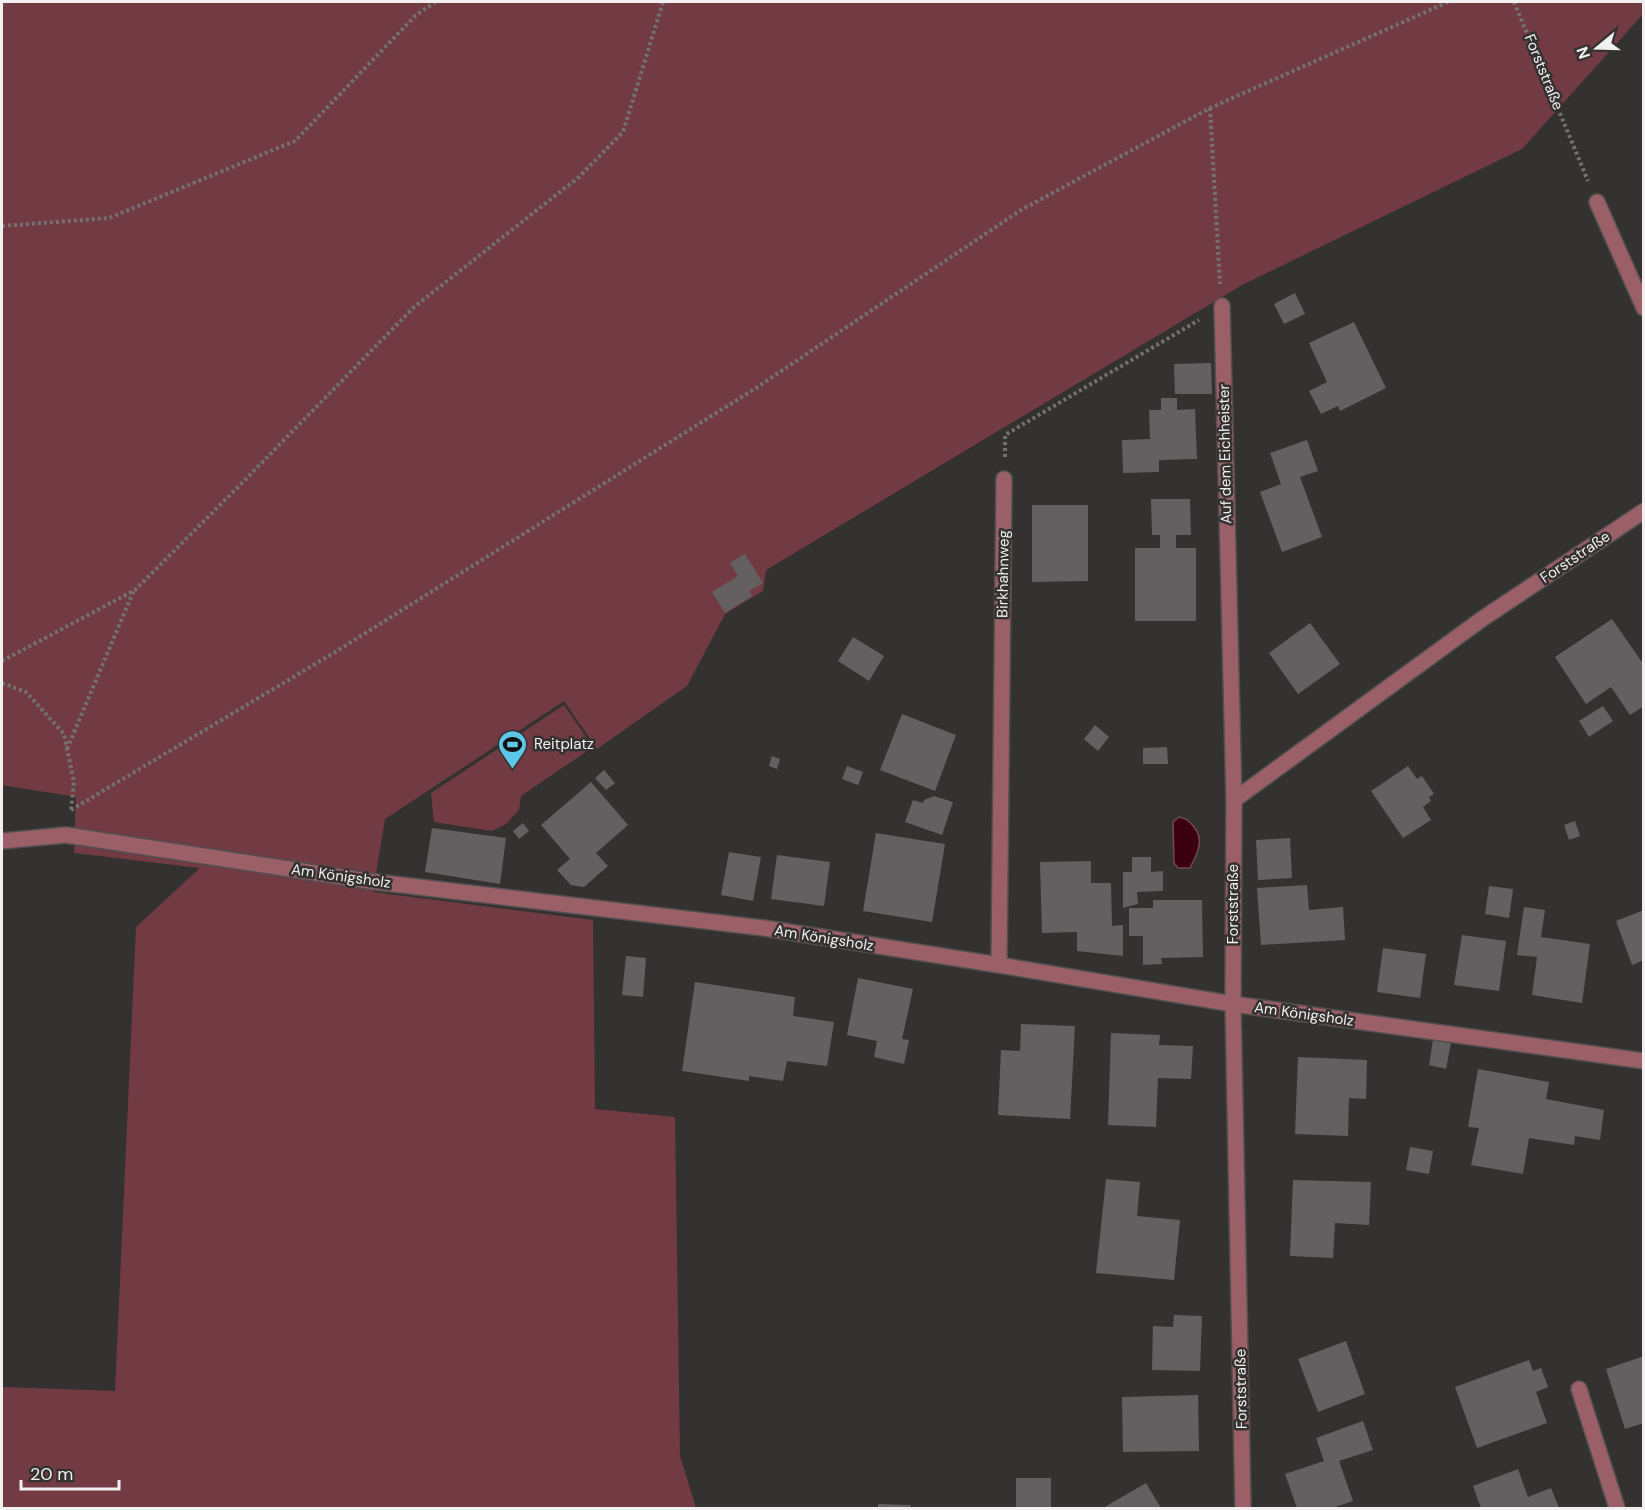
<svg xmlns="http://www.w3.org/2000/svg" width="1645" height="1510" viewBox="0 0 1645 1510" font-family="'DM Sans',sans-serif">
	<style>
		.green { fill: #723b44 }
		.water { fill: #3b0011; stroke: #724854; stroke-width: 1.5 }
		.building { fill: #646061 }
		.lines { fill: none; stroke-linecap: round; stroke-linejoin: round }
		.minor-casing { stroke: #524f4f; stroke-width: 18 }
		.path { stroke: #737070; stroke-width: 4; stroke-dasharray: 3 3; stroke-linecap: butt }
		.minor { stroke: #9a5f67; stroke-width: 15 }
		.labels { text-anchor: middle; stroke-width: 5; stroke-linejoin: round; paint-order: stroke }
		.street-label { font-size: 15px; fill: #f1efef; stroke: #343131 }
		.poi-label { font-size: 15px; fill: #f1efef; stroke: #343131; text-anchor: start }
	</style>
	<rect width="100%" height="100%" fill="#343131"/>
	<path class="green" d="M2,2H1643V14L1522,149L1242,285L766,570L763,591L725,614L687,686L597,749L564,701L385,819L373,892L593,920L595,1109L675,1117L680,1456L696,1508H2V1387L115,1391L136,927L200,868L74,853L76,797L2,785Z
		M564,705L593,747L521,796L519,810L506,824L492,831L434,822L431,793Z"/>
	<path class="water" d="M1179,817C1186,818 1189,821 1194,827C1205,840 1197,854 1190,868H1178L1174,863L1173,822Z"/>
	<path class="building" d="M1295,293L1305,314L1284,324L1274,304Z
		M1354,322L1386,388L1340,411L1338,406L1321,414L1309,391L1327,382L1309,343Z
		M1211,363L1212,394H1175L1174,364Z
		M1161,398H1177V410L1195,409L1197,459L1159,460V472L1123,473L1122,440L1150,439L1149,410H1161Z
		M1307,440L1318,471L1300,477L1322,537L1282,552L1260,492L1281,484L1270,453Z
		M1151,499H1190L1191,535H1176V548H1196V621H1135V548H1160V535H1152Z
		M1032,505H1088V581L1032,582Z
		M745,554L763,583L749,591L752,596L725,613L712,592L738,576L730,563Z
		M1612,619L1644,665V706L1630,715L1611,687L1586,704L1555,657Z
		M1310,623L1340,664L1298,694L1269,653Z
		M853,637L884,656L869,681L838,661Z
		M1603,706L1613,721L1589,737L1579,721Z
		M902,714L956,735L935,791L880,770Z
		M1095,725L1109,737L1098,751L1084,739Z
		M1167,747L1168,764H1143V748Z
		M772,756L780,759L777,769L769,766Z
		M847,766L863,772L858,785L842,779Z
		M1408,766L1417,779L1422,776L1434,794L1429,797L1431,801L1423,807L1431,820L1403,838L1371,791Z
		M604,770L615,783L606,790L595,778Z
		M591,782L628,825L596,853L608,866L584,887L571,885L557,870L570,859L541,825Z
		M934,796L953,802L942,835L905,822L913,800L923,803L924,800Z
		M1575,821L1580,836L1569,840L1564,825Z
		M523,823L529,831L519,839L513,831Z
		M432,828L506,838L500,884L425,872Z
		M876,833L945,844L932,922L863,911Z
		M1290,838L1292,878L1258,880L1256,840Z
		M729,852L761,857L753,901L721,895Z
		M777,855L830,862L824,906L771,899Z
		M1132,857H1151V872L1163,871V891L1137,892L1138,904L1123,908V872H1132Z
		M1091,861V883H1111L1112,926L1123,925V956L1077,951V932L1042,933L1040,862Z
		M1307,885L1309,910L1343,907L1345,940L1261,945L1257,888Z
		M1489,886L1513,889L1509,918L1485,914Z
		M1153,900H1202L1203,957L1161,958L1162,964L1143,965V936H1129V908H1153Z
		M1524,907L1545,910L1541,937L1590,944L1582,1003L1532,995L1537,957L1517,955Z
		M1644,910V960L1632,965L1616,921Z
		M1462,935L1506,941L1499,991L1454,985Z
		M1383,948L1426,954L1420,998L1377,992Z
		M626,956L646,958L643,997L622,995Z
		M858,978L913,989L902,1039L909,1040L904,1064L874,1057L877,1041L847,1035Z
		M695,982L795,997L793,1016L834,1022L827,1066L787,1061L783,1081L749,1076V1081L682,1071Z
		M1021,1024L1075,1026L1070,1119L998,1115L1001,1050L1020,1051Z
		M1111,1033L1160,1035L1159,1045L1193,1046L1191,1079L1158,1078L1156,1127L1108,1125Z
		M1433,1040L1451,1043L1446,1069L1429,1065Z
		M1298,1057L1367,1060L1366,1099L1349,1098L1348,1136L1295,1134Z
		M1478,1069L1549,1082L1546,1099L1604,1110L1600,1140L1575,1136L1574,1145L1529,1138L1523,1174L1471,1165L1479,1128L1468,1127Z
		M1410,1147L1433,1151L1429,1174L1406,1170Z
		M1106,1179L1140,1182L1137,1216L1180,1220L1174,1280L1096,1273Z
		M1293,1180L1371,1182L1369,1225L1335,1223L1333,1258L1290,1256Z
		M1174,1315L1202,1316L1200,1371L1152,1370L1153,1326L1173,1327Z
		M1346,1341L1365,1394L1318,1412L1298,1359Z
		M1644,1356V1423L1625,1429L1606,1369Z
		M1529,1360L1533,1371L1541,1368L1548,1387L1536,1392L1547,1423L1477,1448L1455,1387Z
		M1198,1395L1199,1451L1123,1452L1122,1397Z
		M1363,1421L1373,1450L1339,1461L1353,1501L1332,1508H1297L1285,1474L1324,1461L1316,1438Z
		M1518,1469L1528,1497L1551,1488L1559,1508H1481L1473,1486Z
		M1016,1478H1051V1508H1016Z
		M1146,1483L1161,1508H1103Z
		M878,1504L911,1505L910,1508H878Z"/>
	<g class="lines">
		<defs>
			<path id="minor" d="M1597,202L1644,308
				M1222,306L1234,800L1233,1004L1243,1508
				M1234,800L1482,619L1644,511
				M2,841L66,835L368,881L764,928L999,965L1233,1004L1644,1061
				M999,965L1004,479
				M1579,1389L1617,1508"/>
		</defs>
		<use href="#minor" class="minor-casing"/>
		<path class="path" d="M1514,2L1588,181
			M1210,108L1220,284
			M2,226L109,218L295,141L415,16L435,2
			M1005,457V435L1199,320
			M2,661L135,590L240,485L414,307L579,177L623,132L663,2
			M2,683L26,692L64,734L74,782L71,811
			M67,749L134,590
			M71,810L332,654L756,388L1021,210L1210,108L1448,2"/>
		<use href="#minor" class="minor"/>
	</g>
	<defs>
		<symbol id="stadium-pin" viewBox="-11 -11 22 30"><path d="M0 17L-7.5 6A9.5 9.5 0 1 1 7.5 6Z" fill="#5cc7e8" stroke="#343131"/><path d="M0-5a6.5 5 0 1 0 0 10a6.5 5 0 1 0 0-10ZM-3.5-1.8h7v3.6h-7Z" fill="#111"/></symbol>
	</defs>
	<g fill-rule="evenodd">
		<use href="#stadium-pin" x="496" y="728" width="33" height="45"/>
	</g>
	<g class="labels">
		<g class="street-label">
			<text transform="translate(1544 72) rotate(68)" y="5">Forststraße</text>
			<text transform="translate(1225 454) rotate(-91)" y="5">Auf dem Eichheister</text>
			<text transform="translate(1575 557) rotate(-34)" y="5">Forststraße</text>
			<text transform="translate(1003 574) rotate(-89)" y="5">Birkhahnweg</text>
			<text transform="translate(341 876) rotate(8)" y="5">Am Königsholz</text>
			<text transform="translate(1233 904) rotate(-90)" y="5">Forststraße</text>
			<text transform="translate(824 938) rotate(9)" y="5">Am Königsholz</text>
			<text transform="translate(1304 1014) rotate(8)" y="5">Am Königsholz</text>
			<text transform="translate(1241 1389) rotate(-91)" y="5">Forststraße</text>
		</g>
		<g class="poi-label">
			<text x="534" y="749">Reitplatz</text>
		</g>
	</g>
	<rect width="1645" height="1510" fill="none" stroke="#f1efef" stroke-width="6"/>
	<g transform="translate(1597 48) rotate(251)" stroke="#343131" stroke-width="4.5" paint-order="stroke">
	<path d="M0-4.5L10 22L0 15L-10 22Z" fill="#f1efef"/>
	<text y="-9" font-size="16" font-weight="bold" text-anchor="middle" fill="#f1efef">N</text>
	</g>
	<path d="M21 1480v9h98v-9" fill="none" stroke="#f1efef" stroke-width="3"/>
	<text x="30" y="1480" font-size="18" fill="#f1efef" stroke="#343131" stroke-width="4.5" paint-order="stroke">20 m</text>
</svg>
